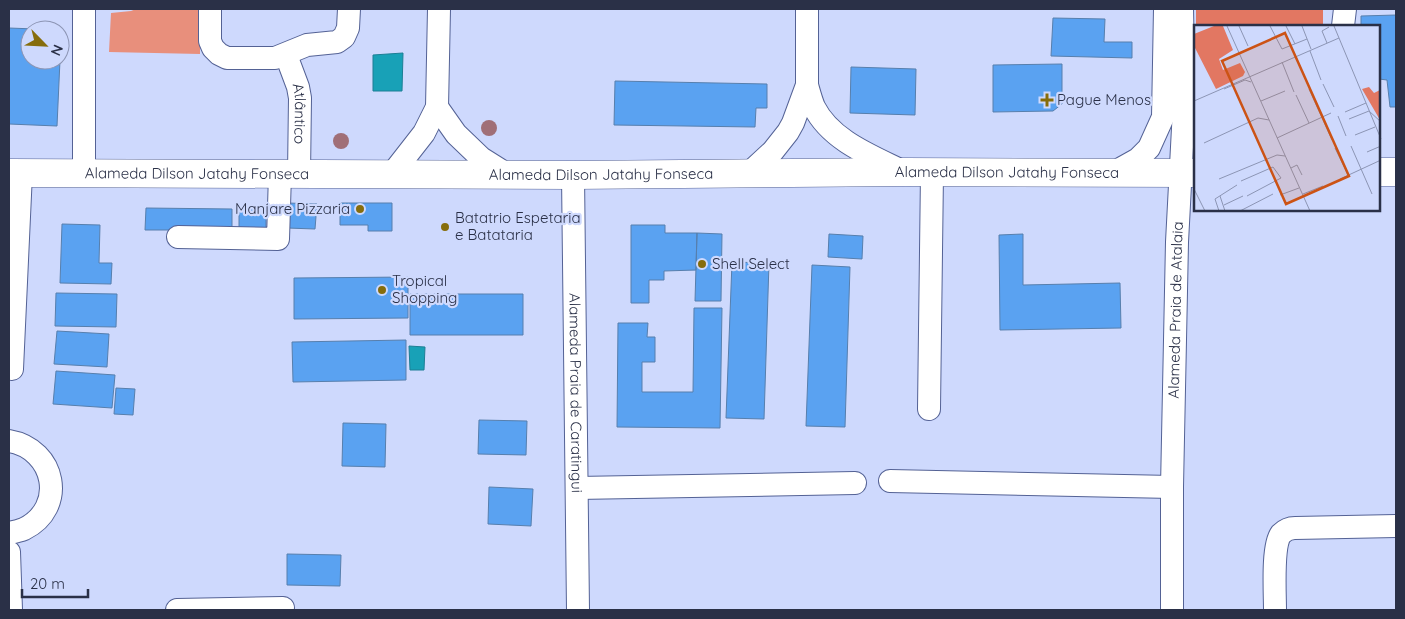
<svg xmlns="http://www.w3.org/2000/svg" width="1405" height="619" viewBox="0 0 1405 619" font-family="Quicksand,sans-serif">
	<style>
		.green { fill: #e88f7c }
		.forest { fill: #e27762 }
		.water { fill: #18a1b7; stroke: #1d7f95 }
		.building { fill: #5aa2f1; stroke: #577fad }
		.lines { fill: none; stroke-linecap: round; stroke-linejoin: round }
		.minor-casing { stroke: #546295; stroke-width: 24 }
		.major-casing { stroke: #546295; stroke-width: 29 }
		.minor { stroke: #fff; stroke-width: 22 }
		.major { stroke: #fff; stroke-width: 28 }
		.tree { fill: #a06f77 }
		.poi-dot { fill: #866d0c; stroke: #ced9fd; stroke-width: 2 }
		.labels { text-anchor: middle; stroke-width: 4.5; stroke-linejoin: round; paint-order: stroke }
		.poi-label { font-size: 15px; fill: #2a3047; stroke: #ced9fd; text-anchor: start }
		.street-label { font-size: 15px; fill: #2a3047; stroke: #ced9fd }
		.inset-road { fill: none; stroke: #8c95b4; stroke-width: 1 }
		.view { fill: #cc5315; fill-opacity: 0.15; stroke: #cc5315; stroke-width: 2.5 }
		.inset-edge { fill: none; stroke: #2a3047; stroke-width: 2.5 }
	</style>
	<rect width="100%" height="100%" fill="#ced9fd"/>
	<path class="green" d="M136,9H200V54L109,52L111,13L131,11Z"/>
	<path class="forest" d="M1196,9H1323V26H1196Z"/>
	<path class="water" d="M403,53L402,91H373V55Z
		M409,346L425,347L424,370H410Z"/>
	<path class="building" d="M1396,15V107H1390L1387,80L1379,79V26H1361V16Z
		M1053,18L1105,19L1104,42H1132V58L1051,56Z
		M9,28L61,30L60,57V30H30V60H60L57,126L9,124Z
		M1062,64V104L1053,111L993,112V65Z
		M851,67L916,69L915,115L850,113Z
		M615,81L767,84V108H756L755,127L614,125Z
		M288,203L317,204L315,229L287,228Z
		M340,203H392V231H368V225H340Z
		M146,208L232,209V230H145Z
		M239,208H266V229H239Z
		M62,224L100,225L99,263H112L111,284L60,283Z
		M631,225H665V233H697L696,270L664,271V280H649V303H631Z
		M697,233L722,234L721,301H695Z
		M829,234L863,236L862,259L828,257Z
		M1023,234V285L1120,283L1121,328L1000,330L999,235Z
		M732,262L769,263L764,419L726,418Z
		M812,265L850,267L845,427L806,426Z
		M408,277V318L294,319V278Z
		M56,293L117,294L116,327L55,326Z
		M410,294H523V335H410Z
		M694,308H722L720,428L617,427L618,323H648L647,337H655V362H642V392H693Z
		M57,331L109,334L107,367L54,364Z
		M406,340V380L293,382L292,342Z
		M56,371L115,375L112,408L53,404Z
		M116,388L135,389L133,415L114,414Z
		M479,420L527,421L526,455L478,454Z
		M343,423L386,424L385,467L342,466Z
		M489,487L533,489L531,526L488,524Z
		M287,554L341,555L340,586L287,585Z"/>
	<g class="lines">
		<defs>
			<g id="minor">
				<path d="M84,9V172"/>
				<path d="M210,9V41L213,48L219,54L227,58H275L307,45L337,42L344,37L348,28L349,9"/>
				<path d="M1343,26L1345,9"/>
				<path id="s1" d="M286,55L298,87L300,98L299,174"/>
				<path d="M807,85C809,92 811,100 814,107C831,141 872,156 904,172"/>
				<path d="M437,107L456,134L481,158L508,175"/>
				<path d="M1113,173L1138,159L1149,148L1163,117L1165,9"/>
				<path d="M392,174L424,133L437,107L439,9"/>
				<path d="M748,174L773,151L788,132L793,123L807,85V9"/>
				<path id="s2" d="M573,175L578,610"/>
				<path d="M178,237L278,239L280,174"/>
				<path d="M12,369L21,173"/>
				<path d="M929,409L932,173"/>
				<path d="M9,441C56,449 67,508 24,529C19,531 14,532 9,533"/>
				<path d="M890,481L1172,487"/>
				<path d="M577,488L855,483"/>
				<path d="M9,552L11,610"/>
				<path d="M177,610L283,608"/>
				<path id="s3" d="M1172,610V487L1177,242L1184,109L1182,9"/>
				<path d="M1275,610C1275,593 1272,546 1281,534C1285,530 1290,528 1295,528L1396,526"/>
			</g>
			<g id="major">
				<path d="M1379,172H1396"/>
				<path id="s4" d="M9,173L573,175L905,172L1195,173"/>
			</g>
		</defs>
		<use href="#minor" class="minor-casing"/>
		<use href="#major" class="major-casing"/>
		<use href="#minor" class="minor"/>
		<use href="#major" class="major"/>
	</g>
	<g class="tree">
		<circle cx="489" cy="128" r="8"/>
		<circle cx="341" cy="141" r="8"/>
	</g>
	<g class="poi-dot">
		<path d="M1044.5 92.5h5v5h5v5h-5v5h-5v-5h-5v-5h5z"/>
		<circle cx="360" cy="209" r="5"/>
		<circle cx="445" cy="227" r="5"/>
		<circle cx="702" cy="264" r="5"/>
		<circle cx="382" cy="290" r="5"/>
	</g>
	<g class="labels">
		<g class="poi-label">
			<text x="1057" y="105">Pague Menos</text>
			<text x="350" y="214" text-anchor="end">Manjare Pizzaria</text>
			<text x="455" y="223">Batatrio Espetaria<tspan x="455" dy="17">e Batataria</tspan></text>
			<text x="712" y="269">Shell Select</text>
			<text x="392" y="286">Tropical<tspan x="392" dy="17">Shopping</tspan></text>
		</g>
		<g class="street-label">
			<text dy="5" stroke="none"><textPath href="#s1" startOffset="61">Atlântico</textPath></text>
			<text dy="5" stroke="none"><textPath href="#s4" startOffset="188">Alameda Dilson Jatahy Fonseca</textPath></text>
			<text dy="5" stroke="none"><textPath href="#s4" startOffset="998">Alameda Dilson Jatahy Fonseca</textPath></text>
			<text dy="5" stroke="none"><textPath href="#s4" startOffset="592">Alameda Dilson Jatahy Fonseca</textPath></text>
			<text dy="5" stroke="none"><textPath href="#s3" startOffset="300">Alameda Praia de Atalaia</textPath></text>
			<text dy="5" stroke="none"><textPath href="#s2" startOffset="218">Alameda Praia de Caratingui</textPath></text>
		</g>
	</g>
	<g transform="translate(1194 25)">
		<rect width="186" height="186" fill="#ced9fd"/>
		<path d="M20,1H29L39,25L25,34L29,45L46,38L51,47L49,51L22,64L0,21V9ZM175,62L180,68L186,65V95L168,64Z" fill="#e27762"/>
		<path class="inset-road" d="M33,1L116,186M45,1L54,21M76,1L88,24L113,14M92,1L101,19M108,1L117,24M140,1L187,114M133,18L128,6L135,2M116,26L127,55M102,32L114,60M88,37L100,67M129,59L140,82M30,64L51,55L57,57M115,64L138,115M102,70L115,98M0,76L145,13M67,76L91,66M151,87L172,78M144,91L152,111M155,94L175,86L187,97M161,110L181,102M83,113L137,88M10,118L64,93L75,95M157,121L178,169M141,123L154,150M173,127L187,121M97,143L103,140L108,150M25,154L83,130L91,131M146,154L187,135M47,156L79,142L87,153L53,171M0,164L11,186M109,169L129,161M86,170L105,163M26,171L31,186M30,180L49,171M25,186L21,174L43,160M46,186L79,169"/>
		<path class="view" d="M91,8L155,151L92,179L28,36Z"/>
		<rect width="186" height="186" class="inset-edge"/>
	</g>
	<rect width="1405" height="619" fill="none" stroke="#2a3047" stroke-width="20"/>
	<g transform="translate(45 45) rotate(114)"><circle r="24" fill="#ced9fd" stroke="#8c95b4"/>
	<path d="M0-4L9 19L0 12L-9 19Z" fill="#866d0c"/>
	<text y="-8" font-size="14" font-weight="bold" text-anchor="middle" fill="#2a3047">N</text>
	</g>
	<path d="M22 589v8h66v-8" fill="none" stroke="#2a3047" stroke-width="2.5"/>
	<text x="30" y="589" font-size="15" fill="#2a3047" stroke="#ced9fd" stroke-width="4" paint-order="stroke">20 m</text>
</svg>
